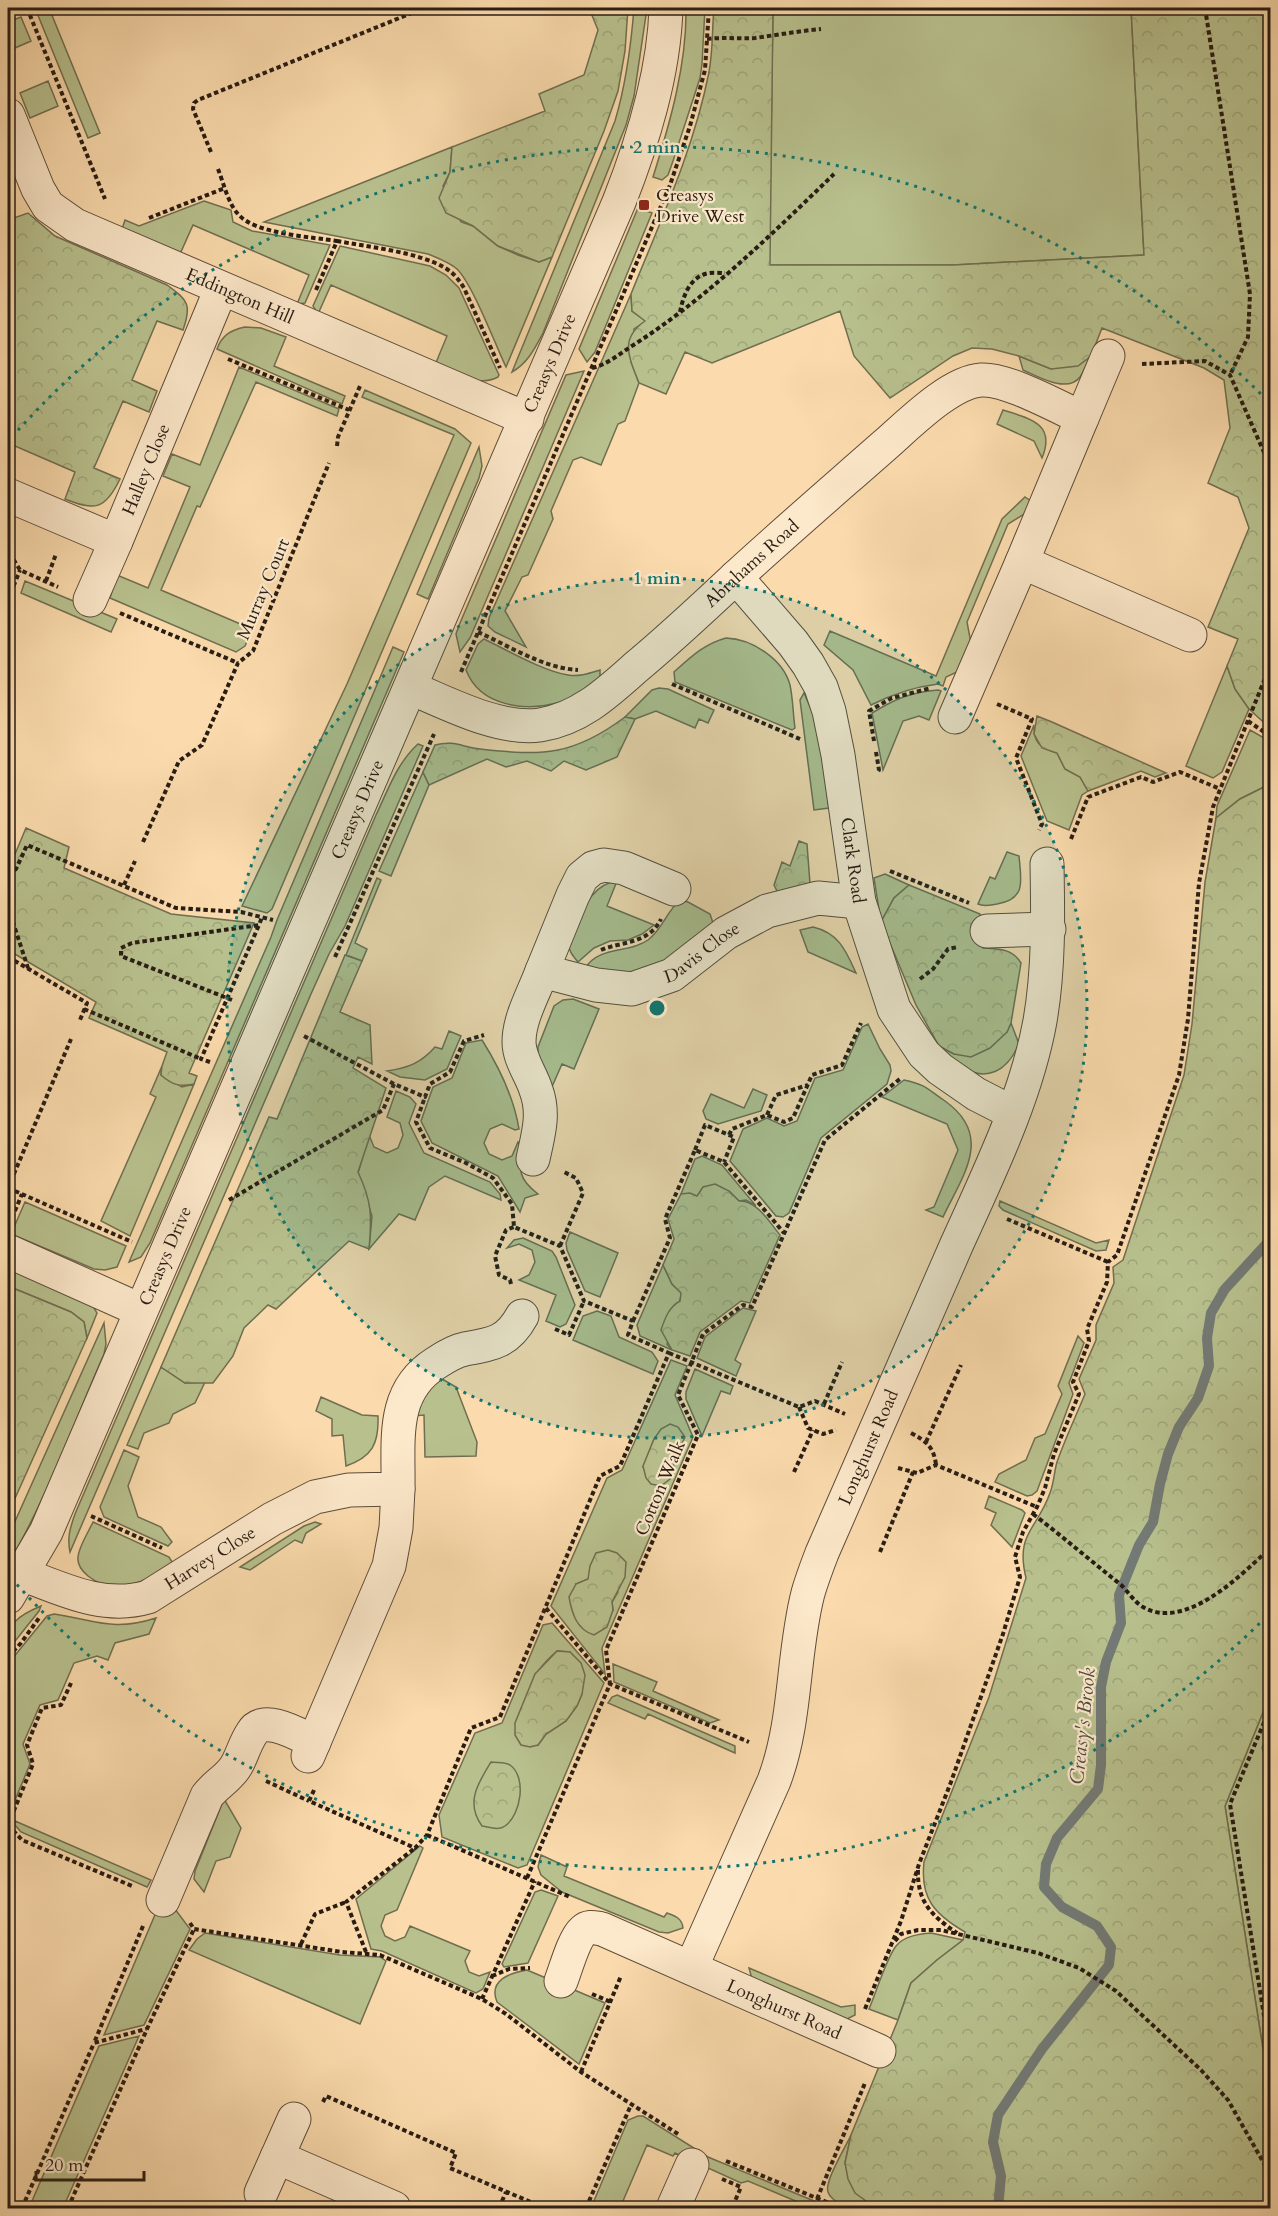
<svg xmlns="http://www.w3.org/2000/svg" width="1278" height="2216" viewBox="0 0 1278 2216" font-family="Cardo,serif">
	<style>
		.green { fill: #b8c18e; stroke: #706e50; stroke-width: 1.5; fill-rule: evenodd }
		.forest { fill: url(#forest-crowns); stroke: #706e50; stroke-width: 1.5 }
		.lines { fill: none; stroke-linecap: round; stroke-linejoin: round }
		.stream { stroke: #737a75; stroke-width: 10 }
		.minor-casing { stroke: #5d4c3a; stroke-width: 35 }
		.path { stroke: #281c13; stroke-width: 4; stroke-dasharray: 4.5 3; stroke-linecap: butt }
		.minor { stroke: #fce8ca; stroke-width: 33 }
		.ring { fill: none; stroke: #0f766e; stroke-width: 3; stroke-dasharray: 3 6 }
		.poi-dot { fill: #8f2418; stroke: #fce8ca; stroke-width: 2 }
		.labels { text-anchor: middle; stroke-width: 4.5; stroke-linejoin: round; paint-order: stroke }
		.poi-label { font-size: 18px; fill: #281c13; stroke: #fce8ca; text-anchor: start }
		.street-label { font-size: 18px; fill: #281c13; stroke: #fce8ca }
		.water-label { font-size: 20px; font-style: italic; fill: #4e4b44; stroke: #fce8ca }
		.centre { fill: #0f766e; stroke: #fce8ca; stroke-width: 3 }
		.ring-label { font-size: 18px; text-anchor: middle; font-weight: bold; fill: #0f766e; stroke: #fce8ca; stroke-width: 4.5; stroke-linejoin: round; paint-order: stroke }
	</style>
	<defs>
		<pattern id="forest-crowns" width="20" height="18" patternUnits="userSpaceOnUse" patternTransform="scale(1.5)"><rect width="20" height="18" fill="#b8c18e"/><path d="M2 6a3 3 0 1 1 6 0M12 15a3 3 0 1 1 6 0" fill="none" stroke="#9ea57a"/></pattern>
	</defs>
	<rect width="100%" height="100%" fill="#fbdbad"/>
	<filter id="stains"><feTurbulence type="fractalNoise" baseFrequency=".00333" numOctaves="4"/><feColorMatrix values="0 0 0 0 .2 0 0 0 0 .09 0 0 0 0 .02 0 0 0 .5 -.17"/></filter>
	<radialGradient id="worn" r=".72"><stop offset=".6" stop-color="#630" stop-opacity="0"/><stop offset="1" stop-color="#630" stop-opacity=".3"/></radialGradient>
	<path class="green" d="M35,8H49L100,133L88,138Z
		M634,8H647L634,96L626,125L543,333C535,348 528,363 512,372L615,121C626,84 631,46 634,8Z
		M686,8H705L702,64L700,78L673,161L668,175L662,180L653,177C670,123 687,64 686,8Z
		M773,8H1131L1144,255L953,265H769Z
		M21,17L31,41L8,51V22Z
		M48,81L58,106L30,118L20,93Z
		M452,147L450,172L443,186L461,222L473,226L498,246L518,255L539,262L552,257L506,367C495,344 473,285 457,269C449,262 437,258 428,254L264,222Z
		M204,201L231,210L233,222L252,231L330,245L305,303L297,304L309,275L193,225L180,254L122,229L125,220L139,226Z
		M638,208L652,213L595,352L587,362L579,349Z
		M340,246L430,266L446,275L459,288L499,375L498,377C477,388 456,373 435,365L447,336L331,285L318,314L313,306Z
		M631,294L632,311L646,321L634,329L631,362L639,383L625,421L618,424L601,465L581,457L573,460L551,511L553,519L528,575L522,577L505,611L526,647L495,632L488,626L489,618Z
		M245,327L261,328L286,337L274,366L345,396L342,404L217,349C222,335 231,330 245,327Z
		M1019,356L1051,369L1091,356C1087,362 1084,371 1080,377C1067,394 1037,376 1023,370Z
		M239,367L339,409L337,416L256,382L200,507L197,506L161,590L252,629L245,646L236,652L110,598L117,575L148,588L190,487L163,476L172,454L200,465Z
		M584,371L470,638L460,652L456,634L460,623L566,375Z
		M365,390L455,429L471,443L272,909L267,913L242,906L347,684L454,435L362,397Z
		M1003,410C1031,419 1056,424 1042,458L1034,441L997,424Z
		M479,447L482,466L479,478L428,599L417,594Z
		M1025,497L1031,501L1026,513L1008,524L967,622L971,643L957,672L946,677L943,686L938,684C913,687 893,694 871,705L853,670L824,645L830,631L936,676L1002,519Z
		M25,581L117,619L111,632L21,593Z
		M726,638C752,639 783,659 790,685C793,699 793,714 795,728L792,730L675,682L674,672C691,657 704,644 726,638Z
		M484,639C507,650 543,671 568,675C579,677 590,673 600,670V677C588,687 576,697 560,702C527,712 480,707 466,670L478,644Z
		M393,647L404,652L150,1243L141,1257L129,1262L271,937L277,920Z
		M1227,666L1235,689L1249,709L1222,772L1213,778L1186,766Z
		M659,688L668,689L714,710L708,723L699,719L695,728L656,711L635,719L625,717L652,690Z
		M938,690L941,691L929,720L919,716L903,721L883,770L872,713C895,699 911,692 938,690Z
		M804,693L818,725L829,808L814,810L800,700Z
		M1034,725C1033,743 1041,748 1057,753L1065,769L1080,777L1088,791L1082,795L1069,830L1047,821L1021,756Z
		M1250,730L1266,739L1270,744V784L1240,799L1216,818L1217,806Z
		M418,744L423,746L345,926L329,954L311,994L70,1552C67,1538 70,1528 75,1514L376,815C388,790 397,763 418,744Z
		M423,772L429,785L391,876L379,871Z
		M1007,852L1019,856C1021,880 1027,899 997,904C990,905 984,907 978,904L990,877L995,879Z
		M885,874L909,885L894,898L881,922L874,878Z
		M377,878L381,880L355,943L367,949L362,961L346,955Z
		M617,881L607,906L654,925L642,934L628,940L610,941L594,948L578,962C573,956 567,949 569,941C570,935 574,929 576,924C585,905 594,884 617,881Z
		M680,900L688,902L710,914L714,926L678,957L626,974L585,968C601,945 628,954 648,940C663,929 666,912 680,900Z
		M813,927C839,933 846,951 856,973L808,952L800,930Z
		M573,999L599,1009L574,1069L562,1064L551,1089L538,1062V1047L554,1006L563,1000Z
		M1011,1023L1019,1044C1007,1071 987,1083 959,1066C951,1061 945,1052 939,1046L954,1054L1007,1032Z
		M868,1024L880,1049L890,1065L891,1071L887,1084L821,1138L789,1213L783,1217L776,1216L730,1161L743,1129L767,1118L784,1126L797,1121L815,1078L843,1070L862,1027Z
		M449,1031L461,1036L447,1069L425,1080L400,1077L387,1071C408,1068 421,1063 435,1047L442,1049Z
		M482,1040C499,1067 514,1098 519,1129L515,1130L502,1124L490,1129L484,1143L489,1154L502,1160L512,1156L518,1142L522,1147C519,1170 518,1179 538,1194L525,1198L520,1212L498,1176L432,1143L421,1121L433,1087L452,1078L466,1043Z
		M162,1066L161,1075L182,1087L194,1084L130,1236L101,1221L156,1097L150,1094Z
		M904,1080C927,1085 927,1089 945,1101C994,1136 963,1175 943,1217L926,1210L934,1207L958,1150L947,1124L882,1097Z
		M753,1089L767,1095L761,1111L718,1124L706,1119L703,1111L711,1094L744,1108Z
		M396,1091L410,1097L416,1104L409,1123L424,1153L490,1182L500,1194L501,1200L445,1176L429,1187L415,1220L399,1214L369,1249L372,1216L358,1173L369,1135L374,1147L387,1153L398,1148L403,1135L400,1123L387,1117Z
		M702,1156L722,1165L756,1206L746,1200L739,1201L729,1191L697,1197L681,1194L695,1159Z
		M1000,1201L1096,1243L1109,1240L1106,1250L1096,1251L1003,1210L999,1206Z
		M25,1202L126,1246L117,1267L105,1270L94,1269L11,1234Z
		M570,1232L618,1253L600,1297L585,1291L567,1250L566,1243Z
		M523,1238L552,1251L556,1257L575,1305L566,1324L560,1327L546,1321L556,1295L519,1280L529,1275L535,1262L532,1250L519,1244L507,1248L514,1240Z
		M8,1265L90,1301L97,1313L87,1338L84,1322L71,1312L8,1286Z
		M663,1265L672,1284L682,1293L667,1344L672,1350L640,1336L637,1325Z
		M743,1308L756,1311L735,1360L741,1364L736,1376L697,1358L705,1337Z
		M597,1311L611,1316L619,1337L652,1352L658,1361L653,1374L573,1340L583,1316Z
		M104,1323L106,1344L104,1354C73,1424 47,1499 8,1564V1537Z
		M1078,1336L1084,1343L1069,1383L1073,1394L1037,1491L1032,1495L1027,1496L995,1482L999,1474L1026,1460L1035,1438L1045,1434L1062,1394L1058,1386Z
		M671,1360L687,1366L675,1395L693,1437L602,1648L605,1674L551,1606L607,1478L622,1470ZM654,1439L682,1448L675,1458L673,1470L643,1467ZM588,1579L618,1592L612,1602L613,1610L576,1584Z
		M161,1367L185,1383L205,1382L195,1403L173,1414L169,1423L144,1433L138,1449L127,1445Z
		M695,1369L733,1386L730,1394L721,1391L702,1436L686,1399V1392Z
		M442,1379L456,1387L477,1442L476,1456L425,1457L424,1415L414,1416L424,1390Z
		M321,1397L362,1415L378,1416C379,1444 372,1457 346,1466L343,1435L332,1436V1419L316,1411Z
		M124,1450L139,1457L128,1486L138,1517L161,1527L172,1542L168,1546L104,1517L100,1507Z
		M989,1496L1022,1510L1025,1513L1012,1547L991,1525L996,1513L985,1508Z
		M93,1522L169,1557L174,1565C148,1580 115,1598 88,1576C82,1571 77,1565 78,1557C79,1546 88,1533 93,1522Z
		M315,1522L321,1524L306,1533L302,1543L295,1540L250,1570L240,1567L304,1526Z
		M41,1606L39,1611L8,1650C7,1623 17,1616 41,1606Z
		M54,1614C96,1620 112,1632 156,1618L149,1634L115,1643L108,1660L97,1656L74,1663L58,1700L40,1705L23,1744L30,1764L8,1817V1664L47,1616Z
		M552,1623L604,1683L527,1865L518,1868L442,1837L439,1815L475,1733L502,1723L543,1625ZM557,1651L570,1652L582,1694L577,1706L566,1721L546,1734L538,1745C529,1703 519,1683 557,1651Z
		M613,1664L657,1682L653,1691L719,1720L710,1723L614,1682Z
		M617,1695L735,1746V1753L648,1714L645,1719L608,1703L612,1697Z
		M1270,1695V1723L1262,1748L1270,1768V2094L1225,1806Z
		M224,1799L241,1828L230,1857L216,1861L204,1892L194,1879L195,1871Z
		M15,1821L151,1880L147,1887L21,1832L14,1824Z
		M420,1846L423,1848L397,1910L385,1915L381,1926L385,1936L395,1941L405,1937L410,1926L470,1951L465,1961L469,1972L479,1976L490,1972L483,1989L476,1993L382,1951L371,1949L356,1899Z
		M541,1855L567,1867L564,1876L664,1917L667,1913C675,1916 682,1918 683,1928L668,1933L659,1932L562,1892L541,1875L538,1867Z
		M541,1890L558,1896L528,1963L504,1967L502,1964L535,1892Z
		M160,1903L175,1909L190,1929L144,2025L104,2035Z
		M205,1933L340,1955L380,1957L386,1961L360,2024L189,1950L197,1939Z
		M931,1933L963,1940L937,1960L911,1983L898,2020L869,2009C876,1993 886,1959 896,1946C904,1936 919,1934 931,1933Z
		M749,1968L841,2007L855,2005V2015L845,2020L752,1979Z
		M527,1970L605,2003L579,2064L497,2002C488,1980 510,1973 527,1970Z
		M139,2036L63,2208H29L99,2046Z
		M638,2116H643L708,2157L831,2208H812L748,2181L741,2183L675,2153L673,2156L647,2145L620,2208H591L628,2120Z
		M851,2135L845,2163L856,2193L876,2208C863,2208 833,2207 828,2192C824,2182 846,2146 851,2135Z"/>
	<path class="forest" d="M589,8H628L625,51L618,91L604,131L552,257L539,262L498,246L473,226L446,213L439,198L450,172L452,147L545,111L539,94L584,75L598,30Z
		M714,8H773L770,265H953L1144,255L1131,8H1270V728L1249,709L1235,689L1227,666L1238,639L1208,627L1249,528L1238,497L1208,483L1230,428L1224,380L1204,368L1102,328L1091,356L1078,366L1051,369L1019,356L992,349L972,348L953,356L890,398L854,356L840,311L712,363L685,352L666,394L639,383C629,357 619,339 645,321L632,311L631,294C660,222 694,149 709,72C713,51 712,29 714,8Z
		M28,213L55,236L167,285C188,300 192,305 183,330L157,321L132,380L157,391L149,412L123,401L94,468L120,479C105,510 95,511 65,499L75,472L8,443V220Z
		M1037,716L1052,722L1166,773L1155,777L1141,771L1088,791L1080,777L1065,769L1057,753L1042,748L1034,734Z
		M625,717L635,719L617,757L586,770L564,761L551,771L527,761L506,767L487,759L429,785L423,772L435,745C454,740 462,747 480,749C543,756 573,756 625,717Z
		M1270,784V1695L1225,1806L1270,2094V2208H876L855,2193L848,2179L845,2163L851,2135L898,2020L911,1983L937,1960L963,1940L965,1932C934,1914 920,1898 924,1862L989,1697L1026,1578C1015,1533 1037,1530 1050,1493C1054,1483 1054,1472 1057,1462C1065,1439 1076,1416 1085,1394L1079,1379L1096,1340V1325L1114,1283L1113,1267L1123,1260L1184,1075L1192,1024L1205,882L1216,818L1240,799Z
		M26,828L69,847L64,868L171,914L254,923L189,1073L197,1076L194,1084C180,1087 172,1085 161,1075L162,1066L167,1052L89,1018L96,1002L8,950V867L10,866Z
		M799,841L807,844L810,884L778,893L774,885L782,862L790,866Z
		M909,885L980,914L983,948C998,949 1012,948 1021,963L1011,1023L1007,1032L990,1048L971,1057L954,1054L939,1046L916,1005L881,922L894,898Z
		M345,955L362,961L340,1012L370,1025L372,1064L358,1057L353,1068L386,1088L358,1172C372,1202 372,1216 369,1249L349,1241L276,1309L268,1305L244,1328L233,1356L213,1383H185L161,1367L269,1117L277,1119Z
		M715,1184L729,1191L739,1201C757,1200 770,1223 780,1235L750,1303L741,1301L700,1332L690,1356L672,1350L661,1330C665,1318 669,1307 680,1301L681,1293L672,1284L663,1265L674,1239L668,1219L681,1194L690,1193L697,1196L703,1187Z
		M8,1286L71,1312L84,1322L87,1338L8,1514Z
		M670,1424L678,1427L685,1437L675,1458L670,1479L661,1486L651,1484L646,1478L643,1466L654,1439L661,1429Z
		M608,1550L617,1553L626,1562L625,1577L612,1602L613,1610L607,1627L594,1635C577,1630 572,1614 569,1597L576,1584L588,1579L590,1566L596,1553Z
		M557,1651L570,1652L581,1663L585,1675L582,1694L577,1706L566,1721L546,1734L538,1745L530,1747L521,1745L515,1735V1723L535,1674Z
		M491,1762C498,1763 505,1762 510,1765C527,1777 521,1815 505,1826C499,1831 489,1827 482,1826C465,1803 478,1783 491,1762Z"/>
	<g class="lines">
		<path class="stream" d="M998,2208L1001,2176L993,2142L998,2115L1042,2049L1109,1965L1111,1947L1097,1926L1062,1907L1044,1887L1046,1864L1057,1838L1098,1789L1101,1765V1687L1106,1662L1121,1623L1119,1595L1139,1545L1153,1522L1160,1484L1168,1454L1179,1427L1198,1398L1209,1366L1207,1338L1211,1313L1225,1289L1270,1240"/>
		<defs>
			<g id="minor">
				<path id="s1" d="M8,115L38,189L48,206L75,225L527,419"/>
				<path d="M1082,418L1108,356"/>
				<path id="s2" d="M8,495L116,541L221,289"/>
				<path d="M1022,562L1190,635"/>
				<path id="s3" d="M736,577L793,643L808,664L821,687L829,711L838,755L859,902L894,1009L924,1054L940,1069L976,1094L1013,1113"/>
				<path d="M90,600L116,541"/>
				<path id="s4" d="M411,688C447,703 500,731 540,725C579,719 607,693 635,668C670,639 703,608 736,577C785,532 835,489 885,445C908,425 950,382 981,380C1006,378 1058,407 1082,418L1022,562L955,717"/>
				<path id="s5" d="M674,889L624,868L604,865L593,868L582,877L573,895L542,971L596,985L632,989L672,975L726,933L767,911L818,898L859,902"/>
				<path d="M987,931L1049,929"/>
				<path d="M533,1159C538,1135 545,1114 536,1090C531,1074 519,1059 519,1042C519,1018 534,993 542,971"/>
				<path d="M8,1251L140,1310"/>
				<path id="s6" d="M22,1574C64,1590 104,1610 148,1597L272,1519L315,1497L349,1490L398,1489C399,1441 390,1392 436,1363C445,1357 455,1351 465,1349C493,1344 508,1342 522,1316"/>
				<path id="s7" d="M8,1597L46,1532L619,202C643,141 664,74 666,8"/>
				<path d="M308,1756L389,1566L396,1528L398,1489"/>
				<path d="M163,1900L207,1796C215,1785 229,1778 236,1766C242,1756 245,1743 252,1733C263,1713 299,1735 314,1742"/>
				<path id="s8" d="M691,1968L774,1781C797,1720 792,1655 808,1593C812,1579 817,1566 822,1553C867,1451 911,1348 956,1246C988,1175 1026,1098 1040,1021C1049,969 1048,917 1047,864"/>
				<path id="s9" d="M561,1981C566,1968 574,1939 583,1931C589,1925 595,1928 602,1929L879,2051"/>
				<path d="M277,2157L394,2208"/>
				<path d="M261,2193L294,2119"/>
				<path d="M673,2208L692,2165"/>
			</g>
		</defs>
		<use href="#minor" class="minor-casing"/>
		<path class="path" d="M27,8L105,199
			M1205,8L1250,294L1248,337L1230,375
			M707,39C723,37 739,39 755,38C777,35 799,31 821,29
			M211,152L193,109L194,103L198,100L424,8
			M218,169C224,184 228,204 239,215C256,234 312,237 337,241L316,290
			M149,218L225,188
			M337,241C368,247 419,252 445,268C454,273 459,280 464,288L500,368
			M680,312C683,297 689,279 705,274C711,272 719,273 725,273
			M228,359L349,410
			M1142,364L1205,361L1230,375L1270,466
			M592,368C609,364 620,353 635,344C708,297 772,234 834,174
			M337,446L338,437L360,386
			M8,555L12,557L20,570L58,587
			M46,581L56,554
			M8,600L20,570
			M120,613L238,663
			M478,632C509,646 543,668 578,670
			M461,672L670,185L690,126L705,70L709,8
			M672,684L800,739
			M997,704L1032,719L1016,758L1042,824L1039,830
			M1248,721L1270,736
			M874,741L869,711L892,698L931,688
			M876,752L879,770L877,773
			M1071,839L1088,797L1141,777L1153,782L1180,772L1220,789
			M143,842L179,761L202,745L238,663L253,651L329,463
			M890,871L969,903
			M8,874L16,869L27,845L176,908L241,912L273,920
			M124,885L135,861
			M8,907L28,968
			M601,950C623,941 649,944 661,919
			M8,957L87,1003L80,1020
			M335,957L434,734
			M920,979L933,969L948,949L958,947
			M232,1000L121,956V948L132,943L259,925L262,917
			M84,1009L201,1059
			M304,1036L394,1084L425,1097L430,1084L450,1072L464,1041L484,1035
			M210,1062L201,1059L259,925
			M767,1115L776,1095L808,1085
			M729,1135L732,1129L767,1115L784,1122L793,1118L812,1075L842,1065L861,1023
			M695,1150L705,1125L734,1137L724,1162
			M8,1188L71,1039
			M8,1188L132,1242
			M229,1200L383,1110L394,1084
			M12,1218L22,1194
			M1007,1219L1108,1262
			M560,1246L583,1193L576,1178L564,1172
			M511,1284L510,1280L499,1275L495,1256L506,1230L514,1227
			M633,1321L670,1238L665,1219L695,1150L724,1162L784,1233
			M555,1329L569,1335L584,1301
			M669,1353L799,1407L815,1401L845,1414
			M824,1404L842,1362
			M799,1407L808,1428L823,1434L836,1430
			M911,1433C926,1441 934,1447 936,1465
			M926,1442L961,1365
			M898,1468L917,1473L936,1465L1037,1507
			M794,1472L813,1430
			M1033,1514C1063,1537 1091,1561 1120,1584C1128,1591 1134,1602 1143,1607C1184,1631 1238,1578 1266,1552H1270
			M91,1516L162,1548
			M880,1552L913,1472
			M1266,1552L1270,1500
			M546,1608L610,1684L749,1742
			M8,1657L21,1643L39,1618
			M1270,1708L1230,1804L1270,2053
			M266,1781L309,1801
			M314,1790L309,1801L415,1848L427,1835L471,1728L500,1717L600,1476L620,1466L669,1353L628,1335L633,1321L584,1301L560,1246L514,1227L512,1204L493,1178L466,1163L430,1148L416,1122L425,1097
			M8,1825L22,1840L132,1886
			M8,1825L33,1764L27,1745L42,1708L61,1705L71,1683
			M427,1835L570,1897
			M918,1870C917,1902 932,1916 957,1933
			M527,1878L610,1684L606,1650L698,1435L678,1395L703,1334L743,1305L752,1307L825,1140L901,1078
			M190,1923L194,1929L342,1952L380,1955L482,1999L506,2014L581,2072L678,2134
			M143,1926L94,2043L146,2029
			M895,1941L901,1934L918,1930H941L1038,1953L1079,1968L1116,1991L1201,2070L1228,2100L1270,2174
			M301,1944L315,1914L346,1902
			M366,1952L346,1902L415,1848
			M492,1976L509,1969L530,1968
			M592,1994L611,2002
			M482,1999L535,1881
			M865,2009L901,1921L919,1864L951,1782L1003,1634L1020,1577L1015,1557L1023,1532L1037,1507L1045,1488L1054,1454L1079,1394L1073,1382L1089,1341L1087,1329L1107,1282L1108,1262L1117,1255L1179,1075L1188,1019L1199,883L1213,807L1270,666
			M581,2072L621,1976
			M323,2102L326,2096L456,2153L450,2168L545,2208
			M726,2161L841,2208
			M722,2179L741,2187L732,2208
			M817,2199L865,2083
			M22,2208L94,2043
			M68,2208L147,2029L194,1929
			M499,2208L506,2192
			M586,2208L631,2105"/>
		<use href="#minor" class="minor"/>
	</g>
	<circle cx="657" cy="1008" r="430" fill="#0f766e" fill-opacity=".12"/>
	<g class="ring">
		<circle cx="657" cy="1008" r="430"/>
		<path d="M1266 1617A861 861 0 0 1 12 1579M12 437A861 861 0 0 1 1266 399"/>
	</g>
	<rect class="poi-dot" x="638" y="199" width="12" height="12" rx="3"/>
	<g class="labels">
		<g class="poi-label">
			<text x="656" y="201">Creasys<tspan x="656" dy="21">Drive West</tspan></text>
		</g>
		<g class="street-label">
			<text dy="6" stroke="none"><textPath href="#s1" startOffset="312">Eddington Hill</textPath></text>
			<text dy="6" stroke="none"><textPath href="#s7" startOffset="1348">Creasys Drive</textPath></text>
			<text dy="6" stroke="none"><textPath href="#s2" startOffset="195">Halley Close</textPath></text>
			<text dy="6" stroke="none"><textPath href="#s4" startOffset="405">Abrahams Road</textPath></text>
			<text transform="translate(263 589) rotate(-67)" y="6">Murray Court</text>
			<text dy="6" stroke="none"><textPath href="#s7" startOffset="862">Creasys Drive</textPath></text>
			<text dy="6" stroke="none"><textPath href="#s3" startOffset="316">Clark Road</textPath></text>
			<text dy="6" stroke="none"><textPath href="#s5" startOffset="374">Davis Close</textPath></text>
			<text dy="6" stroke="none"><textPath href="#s7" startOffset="376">Creasys Drive</textPath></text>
			<text dy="6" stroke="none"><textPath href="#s8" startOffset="554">Longhurst Road</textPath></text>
			<text transform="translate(660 1488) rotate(-67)" y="6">Cotton Walk</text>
			<text dy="6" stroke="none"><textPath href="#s6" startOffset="204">Harvey Close</textPath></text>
			<text dy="6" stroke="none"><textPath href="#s9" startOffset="274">Longhurst Road</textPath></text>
		</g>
		<g class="water-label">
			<text transform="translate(1082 1726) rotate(-84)" y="7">Creasy's Brook</text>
		</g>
	</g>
	<circle cx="657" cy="1008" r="9" class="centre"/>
	<g class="ring-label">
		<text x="657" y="153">2 min</text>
		<text x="657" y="584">1 min</text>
	</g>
	<rect width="1278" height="2216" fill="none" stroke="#fbdbad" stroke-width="30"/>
	<rect x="9" y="9" width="1260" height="2198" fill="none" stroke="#281c13" stroke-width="3"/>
	<rect x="15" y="15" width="1248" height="2186" fill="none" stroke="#281c13" stroke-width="1.5"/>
	<path d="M36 2171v9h108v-9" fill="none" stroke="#281c13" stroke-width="3"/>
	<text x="45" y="2171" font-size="18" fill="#281c13" stroke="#fce8ca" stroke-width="4.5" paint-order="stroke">20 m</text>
	<rect width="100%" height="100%" filter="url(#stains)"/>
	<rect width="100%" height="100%" fill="url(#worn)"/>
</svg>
